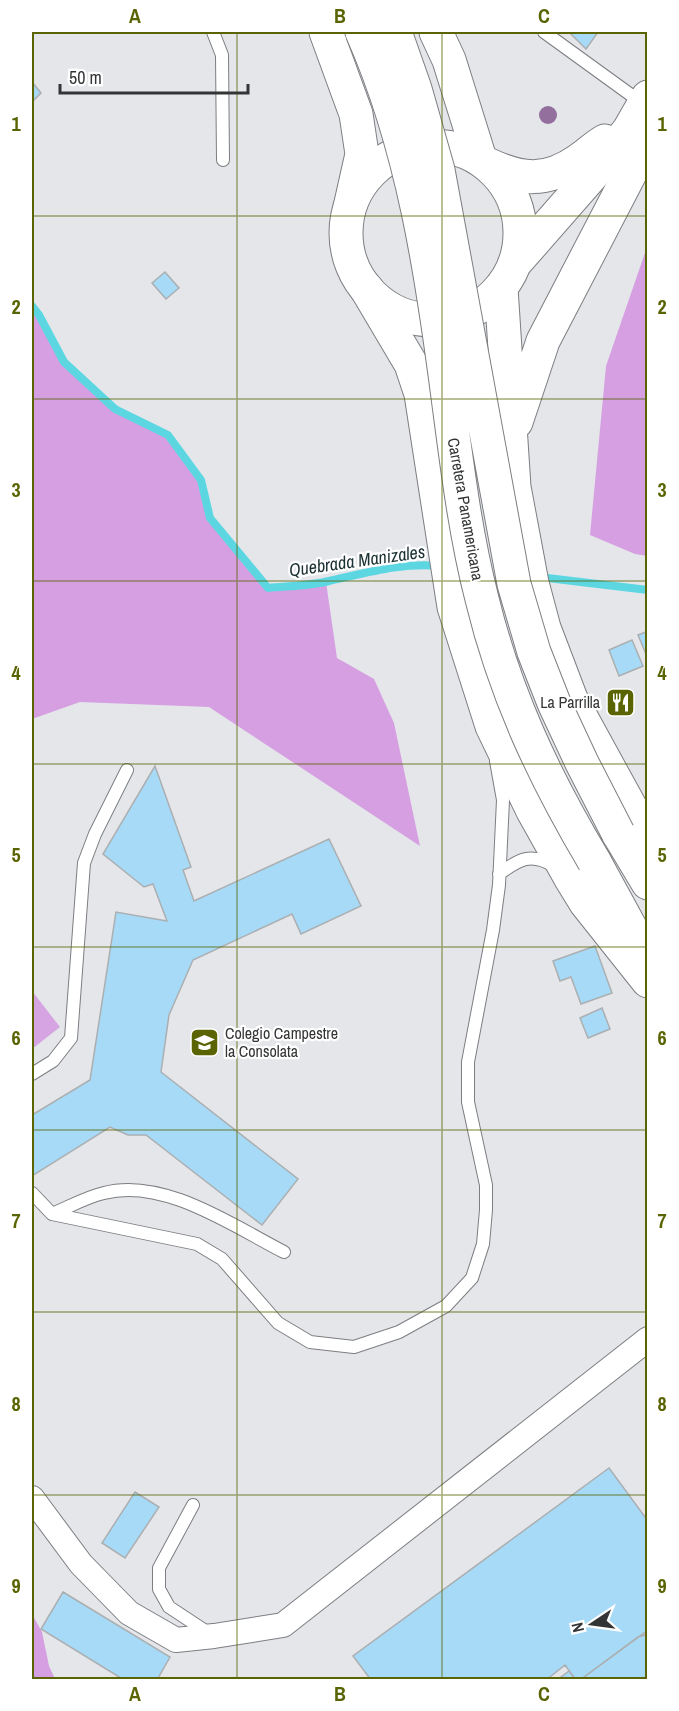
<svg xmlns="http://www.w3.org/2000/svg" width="679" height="1711" viewBox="0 0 679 1711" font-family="'Archivo Narrow',sans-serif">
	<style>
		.green { fill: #d7a4e3 }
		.forest { fill: #d69fe2 }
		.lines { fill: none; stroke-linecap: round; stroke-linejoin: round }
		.stream { stroke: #5cd7e2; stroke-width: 8 }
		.building { fill: #a7daf7; stroke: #abafb1; stroke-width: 1.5 }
		.service-casing { stroke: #7c7e81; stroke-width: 14 }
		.minor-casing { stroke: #7c7e81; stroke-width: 26 }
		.secondary-casing { stroke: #7c7e81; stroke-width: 35 }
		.trunk-casing { stroke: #7c7e81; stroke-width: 35 }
		.service { stroke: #fff; stroke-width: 12 }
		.minor { stroke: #fff; stroke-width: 24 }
		.secondary { stroke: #fff; stroke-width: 33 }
		.trunk { stroke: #fff; stroke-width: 33 }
		.trunk-bridge-casing { stroke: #7c7e81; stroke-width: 35; stroke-linecap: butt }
		.trunk-bridge { stroke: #fff; stroke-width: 33 }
		.tree { fill: #936f9e }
		.grid { fill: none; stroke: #5a6402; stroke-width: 1.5; stroke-opacity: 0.55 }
		.labels { text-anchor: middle; stroke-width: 4.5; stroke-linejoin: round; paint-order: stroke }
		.street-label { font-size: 16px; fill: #333435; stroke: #fff }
		.poi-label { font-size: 16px; fill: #333435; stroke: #fff; text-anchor: end }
		.water-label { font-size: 18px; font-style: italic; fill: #1a3032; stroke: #fff }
		.neatline { fill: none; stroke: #5a6402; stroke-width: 2 }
		.grid-label { font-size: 20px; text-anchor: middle; font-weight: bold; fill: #5a6402 }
	</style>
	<rect width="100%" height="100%" fill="#e4e6ea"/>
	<path class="green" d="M32,991L60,1027L32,1049Z"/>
	<path class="forest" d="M647,247V556L635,554L590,535L606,366Z
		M32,306L39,315L64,362L115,409L168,435L201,480L210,518L268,588L326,582L337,658L374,679L394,723L420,846L209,707L80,702L32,719Z
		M32,1614L42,1632L49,1666L55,1679H32Z"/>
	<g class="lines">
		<path class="stream" d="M32,306L39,315L64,362L115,409L168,435L201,480L210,518L268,588C288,586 309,586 329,581C366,573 402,562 440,566
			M539,577L648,590"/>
	</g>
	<path class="building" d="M569,32H598L586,49Z
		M32,82L41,93L32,102Z
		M165,272L179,288L166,299L152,283Z
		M648,631V659L638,635Z
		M632,640L643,666L619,676L609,650Z
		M155,766L191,867L183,870L194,901L329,839L361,906L301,934L292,914L193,960L169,1015L161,1072L298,1179L262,1225L146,1135H128L110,1127L32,1176V1115L90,1080L116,912L167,921L153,884L144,887L103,854Z
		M595,946L612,993L581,1004L571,977L560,981L553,961Z
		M602,1008L610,1029L588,1038L580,1018Z
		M609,1468L648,1521V1630L580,1680H576L565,1665L546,1680H371L353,1656Z
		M135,1492L159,1507L125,1558L102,1543Z
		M63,1592L170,1657L157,1680H124L41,1629Z
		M648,1634V1680H580L638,1637Z
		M569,1671L576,1680H557Z"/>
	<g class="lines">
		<defs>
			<path id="service" d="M213,32L222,55L223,160
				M544,32L642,103
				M499,874C519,859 531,852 554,866
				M32,1074L53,1061L71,1038L84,863L95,834L127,770
				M32,1193L52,1214L197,1244L222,1259L278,1323L310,1342L354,1347L399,1332L446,1306L472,1278L483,1244L486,1210V1185L468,1102V1062L493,930L499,885L503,800L496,761
				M52,1214C69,1207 86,1197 104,1193C163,1177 233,1226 284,1252
				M193,1505L159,1568V1589L169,1607L210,1634"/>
			<path id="minor" d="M32,1498L81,1564L129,1613L176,1640L214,1636L283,1625L648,1339"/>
			<path id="secondary" d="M346 233a87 87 0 1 1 174 0a87 87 0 1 1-174 0Z
				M487,164C521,180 546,183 579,160C588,154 596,146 605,141
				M515,263L607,158L629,130L648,97"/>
			<path id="trunk" d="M326,32L356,114L362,154L351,203
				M436,32L449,60L480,159
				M366,288L411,364L421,394L454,607L492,726L533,811L570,877L586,903L648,981
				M501,288L514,487L532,583L544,628L571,699L644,832L648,841
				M516,422L543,341L648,139
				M618,833L648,883
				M594,861L642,949"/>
		</defs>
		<use href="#service" class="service-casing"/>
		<use href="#minor" class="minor-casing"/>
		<use href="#secondary" class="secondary-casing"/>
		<use href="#trunk" class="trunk-casing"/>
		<use href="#service" class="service"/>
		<use href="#minor" class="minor"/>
		<use href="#secondary" class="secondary"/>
		<use href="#trunk" class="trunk"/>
		<defs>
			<path id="trunk-bridge" d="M362,32C413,147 432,274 448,397C457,465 465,533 482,599C505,694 544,777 594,861
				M395,32L415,89L438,170L514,584L534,652L554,703L582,763L618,833"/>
		</defs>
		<use href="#trunk-bridge" class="trunk-bridge-casing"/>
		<use href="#trunk-bridge" class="trunk-bridge"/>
	</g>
	<circle class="tree" cx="548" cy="115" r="9"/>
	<path class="grid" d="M237,32V1680M442,32V1680M32,216H648M32,399H648M32,581H648M32,764H648M32,947H648M32,1130H648M32,1312H648M32,1495H648"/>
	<defs>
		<symbol id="restaurant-square" viewBox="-11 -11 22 22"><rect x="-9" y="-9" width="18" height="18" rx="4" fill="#5a6402" stroke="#fff"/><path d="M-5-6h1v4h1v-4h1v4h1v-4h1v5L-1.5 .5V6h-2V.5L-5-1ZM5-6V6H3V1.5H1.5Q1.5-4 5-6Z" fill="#fff"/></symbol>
		<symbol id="school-square" viewBox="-11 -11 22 22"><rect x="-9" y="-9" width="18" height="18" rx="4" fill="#5a6402" stroke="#fff"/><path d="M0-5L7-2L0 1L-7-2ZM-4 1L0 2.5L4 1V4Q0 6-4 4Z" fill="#fff"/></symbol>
	</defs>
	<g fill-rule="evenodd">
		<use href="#restaurant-square" x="604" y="686" width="33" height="33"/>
		<use href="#school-square" x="188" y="1026" width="33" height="33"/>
	</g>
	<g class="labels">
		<g class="street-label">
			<text transform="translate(466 509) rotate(80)" y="6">Carretera Panamericana</text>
		</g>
		<g class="poi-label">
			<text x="600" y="708">La Parrilla</text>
			<text x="225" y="1039" text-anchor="start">Colegio Campestre<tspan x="225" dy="18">la Consolata</tspan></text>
		</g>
		<g class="water-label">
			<text transform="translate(357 561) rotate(-8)" y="6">Quebrada Manizales</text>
		</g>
	</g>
	<rect width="679" height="1711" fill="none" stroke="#ffffff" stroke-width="66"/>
	<g transform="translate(592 1624) rotate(257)" stroke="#ffffff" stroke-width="4.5" paint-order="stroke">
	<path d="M0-4.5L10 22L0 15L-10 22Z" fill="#333435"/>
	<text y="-9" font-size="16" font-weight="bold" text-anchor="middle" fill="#333435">N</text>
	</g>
	<path d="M60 84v9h188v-9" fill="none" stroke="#333435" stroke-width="3"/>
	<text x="69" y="84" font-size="18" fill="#333435" stroke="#ffffff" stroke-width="4.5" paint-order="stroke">50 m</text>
	<rect x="33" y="33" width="613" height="1645" class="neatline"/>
	<g class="grid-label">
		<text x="135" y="23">A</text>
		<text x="340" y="23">B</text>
		<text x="544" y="23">C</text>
		<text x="16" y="131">1</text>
		<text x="662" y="131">1</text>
		<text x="16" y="314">2</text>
		<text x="662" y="314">2</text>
		<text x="16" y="497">3</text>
		<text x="662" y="497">3</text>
		<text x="16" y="680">4</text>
		<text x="662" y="680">4</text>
		<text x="16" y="862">5</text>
		<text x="662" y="862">5</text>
		<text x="16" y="1045">6</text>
		<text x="662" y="1045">6</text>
		<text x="16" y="1228">7</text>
		<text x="662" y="1228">7</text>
		<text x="16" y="1411">8</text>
		<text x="662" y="1411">8</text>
		<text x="16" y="1593">9</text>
		<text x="662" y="1593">9</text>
		<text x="135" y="1701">A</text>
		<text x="340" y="1701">B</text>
		<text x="544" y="1701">C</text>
	</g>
</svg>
